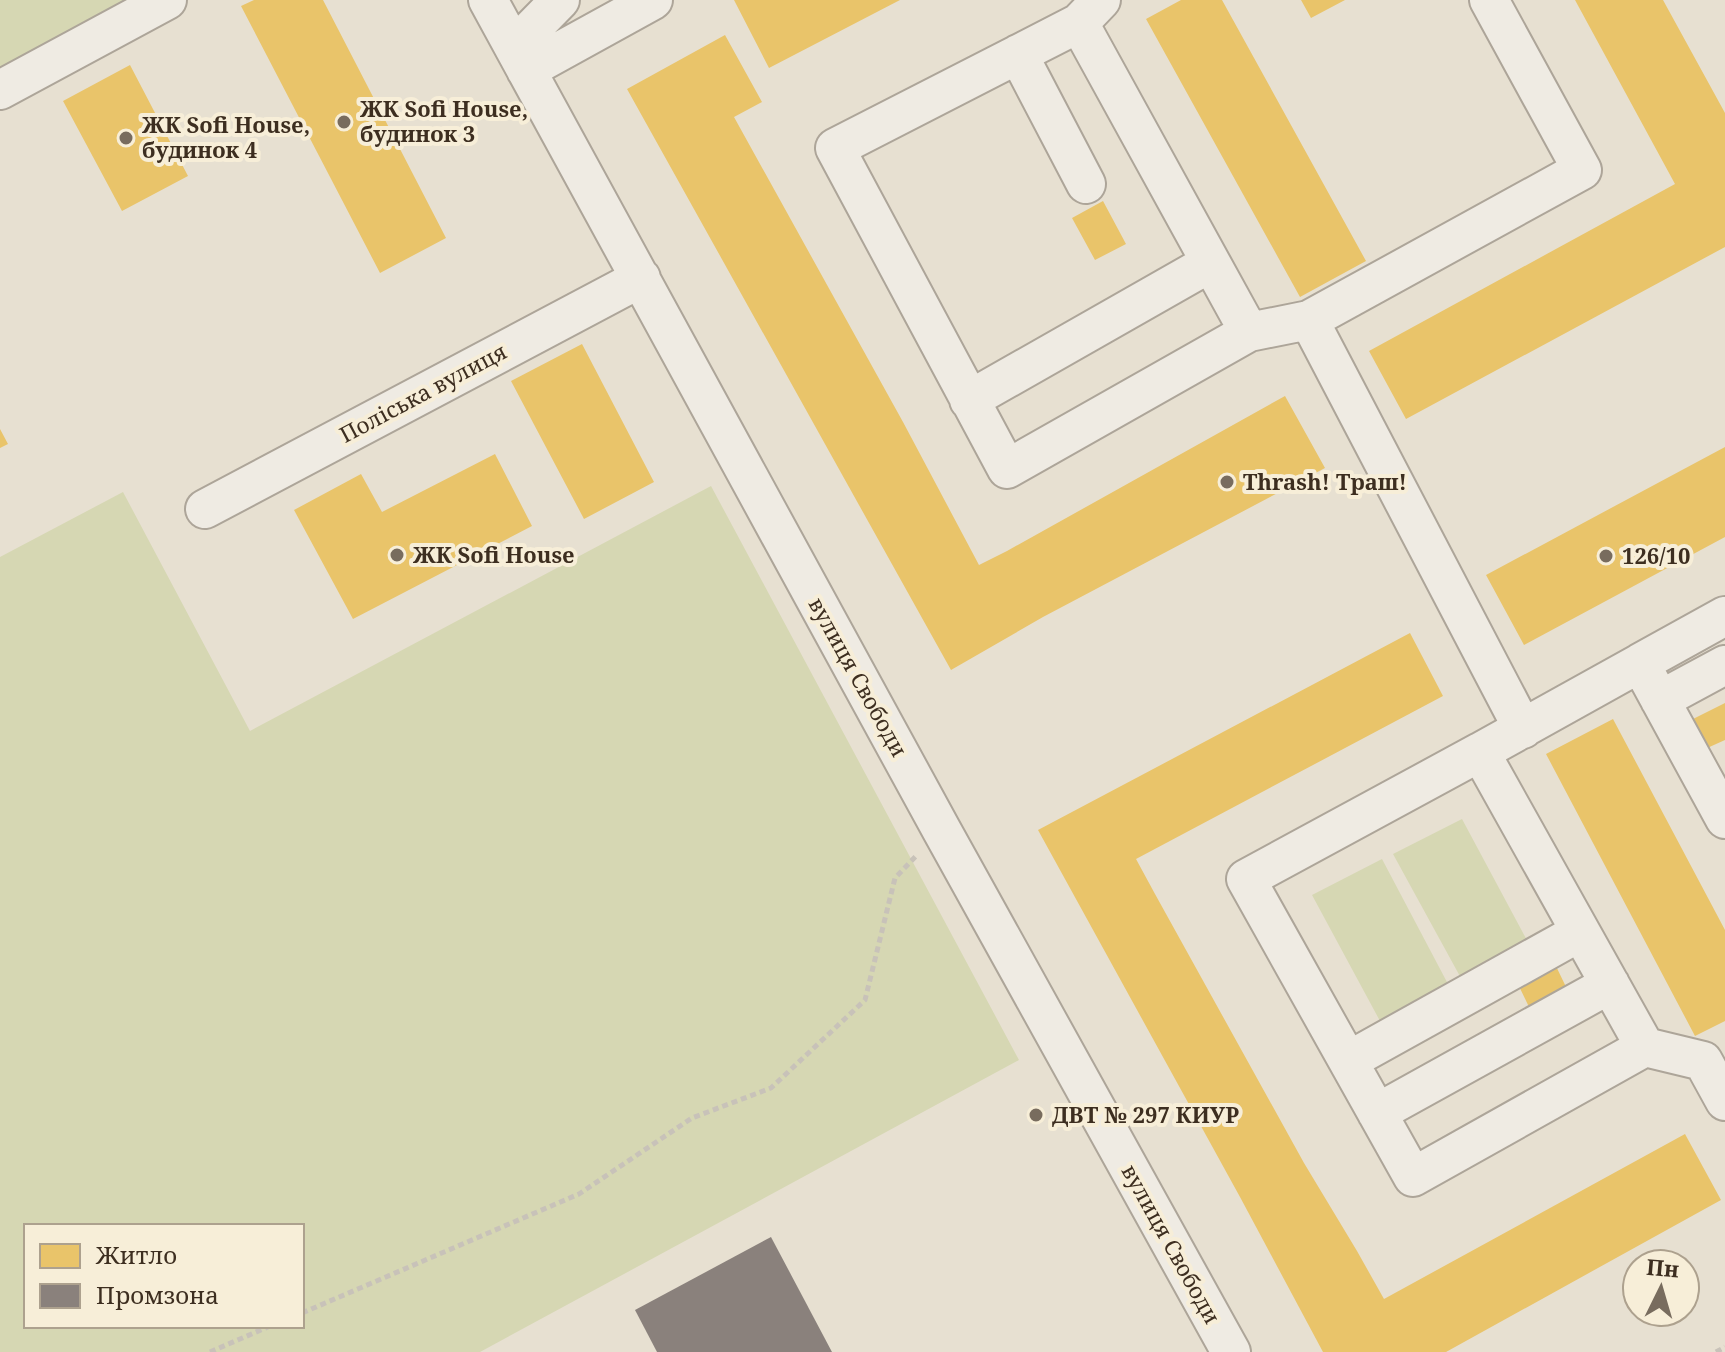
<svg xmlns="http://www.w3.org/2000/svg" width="1725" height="1352" viewBox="0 0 1725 1352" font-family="'Noto Serif',serif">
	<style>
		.green { fill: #d6d7b3; fill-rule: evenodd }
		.homes { fill: #e9c46a }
		.industry { fill: #8a817c }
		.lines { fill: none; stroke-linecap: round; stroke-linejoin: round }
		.minor-casing { stroke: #ada599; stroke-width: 42 }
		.path { stroke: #c8c2b9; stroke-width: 5; stroke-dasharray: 6 4; stroke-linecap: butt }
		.minor { stroke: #efebe3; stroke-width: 38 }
		.poi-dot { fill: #786c5e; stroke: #f7eed8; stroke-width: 3 }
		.labels { text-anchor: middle; stroke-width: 8; stroke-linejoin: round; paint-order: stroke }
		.poi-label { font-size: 22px; font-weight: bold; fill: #3d2e20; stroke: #f7eed8; text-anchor: start }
		.street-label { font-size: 22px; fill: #3d2e20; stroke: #f7eed8 }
	</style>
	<rect width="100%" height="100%" fill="#e7e0d1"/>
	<path class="green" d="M0,0H142L0,90Z
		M711,486L1019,1060L480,1352H0V557L123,492L250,731ZM302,1226V1326H26V1226Z
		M1462,819L1529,944L1462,980L1393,854Z
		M1382,859L1448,984L1380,1021L1312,895Z"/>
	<path class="homes" d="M254,0H323L446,238L380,273L241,6Z
		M734,0H900L769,68Z
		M1181,0H1222L1366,261L1300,297L1146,19Z
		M1301,0H1345L1311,18Z
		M1575,0H1663L1725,113V247L1406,419L1369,351L1675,184Z
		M725,35L762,102L734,117L903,422L979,565L1007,551L1285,396L1325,468L1043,617L951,670L627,89Z
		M130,65L188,176L122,211L63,101Z
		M1103,201L1126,244L1095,260L1072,218Z
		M582,344L654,482L584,519L511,381Z
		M0,429L8,444L0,448Z
		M1725,447V537L1524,645L1486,575Z
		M495,454L532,526L353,619L294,510L361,474L382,512Z
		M1410,633L1443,696L1136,859L1155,894L1304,1163L1357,1251L1384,1299L1685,1134L1721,1200L1446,1352H1323L1240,1197L1038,830Z
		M1725,703V740L1705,749L1691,720Z
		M1613,719L1725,930V1021L1695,1036L1546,754Z
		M1554,962L1567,989L1529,1007L1516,980Z"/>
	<path class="industry" d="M771,1237L832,1352H657L635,1310Z"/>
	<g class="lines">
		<defs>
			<path id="minor" d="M488,0L941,829L1231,1352
				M1079,23L1249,332L1007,469L835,148L1079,23L1101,0
				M514,47L560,0
				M1018,54L1086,184
				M526,70L653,0
				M0,90L167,0
				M1309,320L1582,170L1489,0
				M1249,332L1309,320L1523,729
				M969,400L1210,263
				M205,509L641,278
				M1640,663L1725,616
				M1660,700L1725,665
				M1480,752L1246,879L1413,1177L1645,1047L1703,1061L1725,1101
				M1645,1047L1480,752L1640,663L1725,819
				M1348,1061L1580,932
				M1377,1113L1610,984"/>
		</defs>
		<use href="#minor" class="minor-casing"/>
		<path class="path" d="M302,1313L579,1194L692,1118L771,1088L865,1000L895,878L916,856
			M210,1352L270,1326
			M1716,1352L1725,1347"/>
		<use href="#minor" class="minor"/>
	</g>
	<g class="poi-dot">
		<circle cx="344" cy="122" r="8"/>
		<circle cx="126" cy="138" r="8"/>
		<circle cx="1227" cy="482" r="8"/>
		<circle cx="397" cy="555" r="8"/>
		<circle cx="1606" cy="556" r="8"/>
		<circle cx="1036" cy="1115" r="8"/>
	</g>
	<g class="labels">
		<g class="poi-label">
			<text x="360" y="117">ЖК Sofi House,<tspan x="360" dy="25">будинок 3</tspan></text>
			<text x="142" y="133">ЖК Sofi House,<tspan x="142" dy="25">будинок 4</tspan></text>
			<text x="1243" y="490">Thrash! Траш!</text>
			<text x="413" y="563">ЖК Sofi House</text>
			<text x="1622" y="564">126/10</text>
			<text x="1052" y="1123">ДВТ № 297 КИУР</text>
		</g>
		<g class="street-label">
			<text transform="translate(423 393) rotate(-28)" y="8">Поліська вулиця</text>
			<text transform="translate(858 677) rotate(61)" y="8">вулиця Свободи</text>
			<text transform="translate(1171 1244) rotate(61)" y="8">вулиця Свободи</text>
		</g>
	</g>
	<rect x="24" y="1224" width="280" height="104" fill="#f7eed8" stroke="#ada18e" stroke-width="2"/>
	<rect x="40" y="1244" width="40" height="24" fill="#e9c46a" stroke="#ada18e" stroke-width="2"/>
	<text x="96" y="1264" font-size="24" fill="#3d2e20">Житло</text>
	<rect x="40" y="1284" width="40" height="24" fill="#8a817c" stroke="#ada18e" stroke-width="2"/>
	<text x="96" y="1304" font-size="24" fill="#3d2e20">Промзона</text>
	<g transform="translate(1661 1288) rotate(5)"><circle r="38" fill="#f7eed8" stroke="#ada18e" stroke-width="2"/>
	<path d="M0-6L14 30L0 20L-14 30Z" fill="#786c5e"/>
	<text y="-12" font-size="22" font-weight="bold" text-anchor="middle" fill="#3d2e20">Пн</text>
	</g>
</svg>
